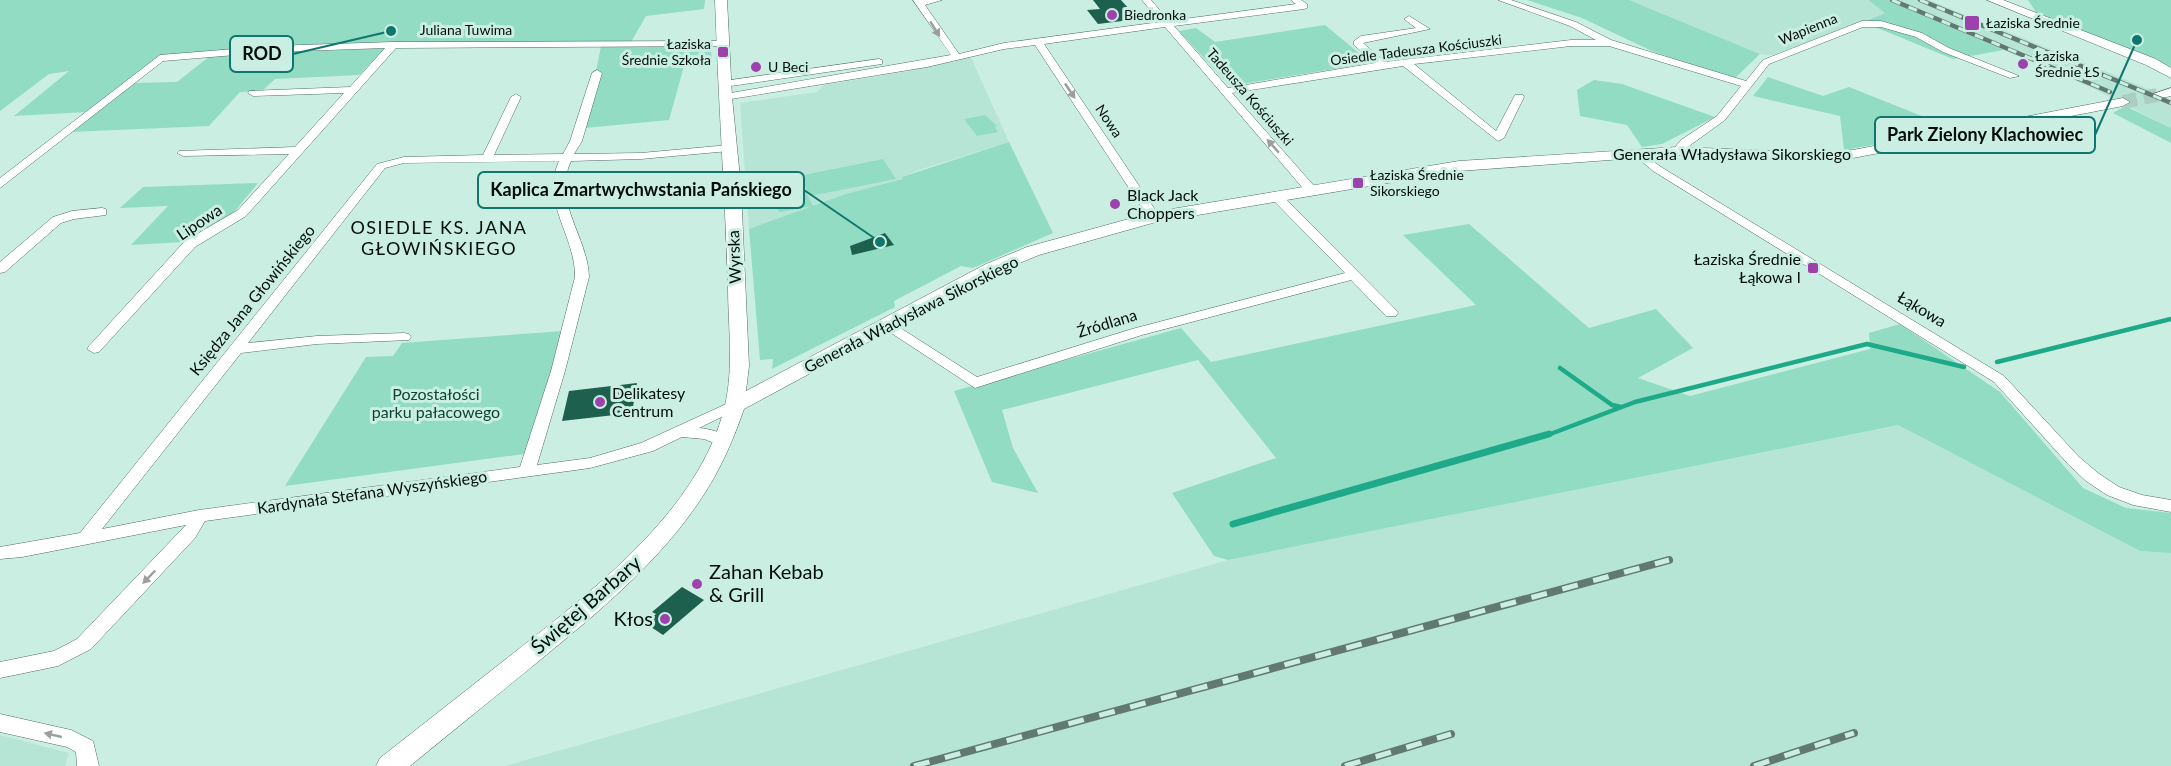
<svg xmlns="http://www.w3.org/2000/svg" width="2171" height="766" viewBox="0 0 2171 766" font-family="Lato,sans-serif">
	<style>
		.built { fill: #b7e5d5 }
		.green { fill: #91dcc3 }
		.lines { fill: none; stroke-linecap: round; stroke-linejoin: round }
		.stream-far1 { stroke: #1ea988; stroke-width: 4.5 }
		.stream { stroke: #1ea988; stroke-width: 7 }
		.building { fill: #1d604e }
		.tertiary-tunnel { stroke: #accdc2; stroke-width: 14; stroke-dasharray: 14 7; stroke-linecap: butt }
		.minor-casing { stroke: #4d6e63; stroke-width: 1 }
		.tertiary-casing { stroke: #4d6e63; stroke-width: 1 }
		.minor { fill: #fff; fill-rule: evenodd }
		.tertiary { fill: #fff; fill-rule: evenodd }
		.rail-far1-casing { stroke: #627971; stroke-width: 4.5 }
		.rail-casing { stroke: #627971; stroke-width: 8 }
		.rail-far1 { stroke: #caefe2; stroke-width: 3; stroke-dasharray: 9; stroke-linecap: butt }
		.rail { stroke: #caefe2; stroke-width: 5; stroke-dasharray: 16; stroke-linecap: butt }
		.oneway { fill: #9a9f9d }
		.poi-dot { fill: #9d42ac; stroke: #caefe2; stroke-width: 2 }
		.labels { text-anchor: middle; stroke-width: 6; stroke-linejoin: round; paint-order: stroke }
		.far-poi-label { font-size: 14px; fill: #030e0a; stroke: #caefe2; text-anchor: start }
		.far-street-label { font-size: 14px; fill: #030e0a; stroke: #caefe2 }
		.street-label { font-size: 16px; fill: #030e0a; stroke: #caefe2 }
		.poi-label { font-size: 16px; fill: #030e0a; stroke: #caefe2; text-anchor: start }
		.park-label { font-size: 16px; fill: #0d4436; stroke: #caefe2 }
		.neighbourhood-label { font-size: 18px; letter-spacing: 1.5px; fill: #030e0a; stroke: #caefe2 }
		.near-poi-label { font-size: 20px; fill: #030e0a; stroke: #caefe2; text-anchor: start }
		.near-street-label { font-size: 20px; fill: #030e0a; stroke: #caefe2 }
		.leader { fill: none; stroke: #0f766e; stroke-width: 2 }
		.callout-dot { fill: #0f766e; stroke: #caefe2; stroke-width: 2 }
		.callout { fill: #caefe2; stroke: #0f766e; stroke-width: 2 }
		.callout-label { font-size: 18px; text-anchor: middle; font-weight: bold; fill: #030e0a }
	</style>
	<rect width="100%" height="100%" fill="#caefe2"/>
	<path class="built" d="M1629,0H1868L1885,13L1772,55L1760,54Z
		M1888,0H1929L2151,90L2149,91L2171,100V128L2092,88Z
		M970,55L1009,142L919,170L902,177L903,179L749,229L740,103L817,92L824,85L909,71Z
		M1898,425L2140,551L2171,553V766H505L1228,560Z
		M0,735L69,753L65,766H0Z"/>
	<path class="green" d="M0,0H705L704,9L646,16L631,42L394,44L165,55L87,112L14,116L69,71L49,74L0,111Z
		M1527,0H1629L1760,54L1733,80L1652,51L1582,18Z
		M1868,0H1888L2004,50L1953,59L1863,22L1885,13Z
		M2028,0H2171V67L2036,12Z
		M1325,25L1360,54L1368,55L1376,62L1230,86L1179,31L1196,28L1215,42Z
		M601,46L710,47L713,64L684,66L669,120L585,128Z
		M386,48L359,75L275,79L262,91L240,92L209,126L70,132L132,83L177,82L210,56Z
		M1768,77L1823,96L1849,87L1957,130L1844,150L1840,116L1753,96Z
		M1594,80L1622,84L1715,117L1662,144L1642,147L1627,125L1580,116L1577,90Z
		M2125,106L2171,128V143L2113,113Z
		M985,115L997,126L995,127L998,132L977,136L964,119Z
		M1009,142L1053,233L973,268L961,266L894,301L895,307L772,369L773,359L760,360L749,229L846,194L903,179L902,177Z
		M883,159L896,179L810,196L799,176Z
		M800,180L813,206L779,212L767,187Z
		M258,183L220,229L184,242L131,245L168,206L120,208L143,187Z
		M1469,224L1589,328L1656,309L1693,348L1638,378L1690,396L1870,349L1869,333L1900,324L2000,392L2083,488L2126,508L2171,513V553L2140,551L1898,425L1228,560L1214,556L1172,493L1276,458L1198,360L1002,410L1013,448L1038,493L992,482L954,391L1181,328L1211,362L1476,305L1403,235Z
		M563,331L560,356L524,454L285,486L366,357L393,356L402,343Z"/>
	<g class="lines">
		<path class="stream-far1" d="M1997,362L2171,319
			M1560,368L1612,405L1621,407
			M1545,436L1635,402L1867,344L1964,367"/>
		<path class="stream" d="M1233,524L1549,434"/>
	</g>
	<path class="building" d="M1093,0H1121L1138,19L1098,24L1087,10L1100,9Z
		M885,233L894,245L852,255L850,246Z
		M637,383L632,413L562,421L569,391Z
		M682,587L704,600L663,635L645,623L656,614L652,612Z"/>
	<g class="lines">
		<path class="tertiary-tunnel" d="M2123,102L2157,95"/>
		<defs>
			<path id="minor" d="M913,0H942L925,5L959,54L1004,43L1160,22L1142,0H1151L1169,21L1296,4L1291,0H1301L1307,4V8L1304,9L1174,26L1228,88L1375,63L1354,45V41L1361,36L1416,28L1404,19L1409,16L1430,29L1363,43L1385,62L1571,40H1596L1570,26L1498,0H1511L1576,22L1611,40L1746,81L1763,60L1862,21H1881L1922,33L1949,48L2019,76L2010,78L1943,52L1916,37L1881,27H1863L1769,64L1725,120L1678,154L1672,151L1681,140L1717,116L1741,86L1609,46H1571L1414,64L1496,131L1515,95H1523L1524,97L1504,138L1498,141L1403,66L1232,93L1315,187V193H1307L1165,27L1044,44L1160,217L1154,221L1148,217L1035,45L1004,49L927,67L725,100L720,97L725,94L951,55Z
				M723,41L726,42V46L396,48L246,216L195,247L99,352L94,353L87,349L89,346L185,241L238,210L289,154L183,156L177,153L179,151L295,147L344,93L253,96L248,93L249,91L350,87L385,48L271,52L163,61L0,188V178L160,55L271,46L393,42Z
				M879,59L882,60V64L724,87L719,84L724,81Z
				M597,70L602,73L582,141L574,154L641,153L729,145L735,148L729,151L641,159L571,161C552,202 588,237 589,277L565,371L537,465L590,458L641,443L735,400L743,405L740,408L699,428C710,429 724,432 730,441L728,445L722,446L704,439L682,437L653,451L590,468L205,521L195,538L91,649L58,666L0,678V662L54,651L77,639L186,525L22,557L0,559V547L80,533L377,164L404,157L483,155L511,97L516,94L521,97L494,155L563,154L570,141L592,73ZM559,161C540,202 576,237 575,277L551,371L520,467L199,510L102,529L241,353L317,344L409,340L411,337L409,334L404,333L317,336L248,343L385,168L404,163Z
				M1638,150L1661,167L2004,376L2079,457L2098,473L2119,487L2142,495L2171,500V512L2133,505L2107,495L2086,481L2068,464L1994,382L1653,171L1632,153Z
				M1276,192L1280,193L1396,310L1398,313L1396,316H1386L1351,280L1142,335L975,388L879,325L886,321L891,322L977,377L1132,329L1345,273L1272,199V193Z
				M102,208L106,209V215L74,219L61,223L5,272L0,273V262L53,217L72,211Z
				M0,714L71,730L93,741L99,766H77L76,752L67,747L0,732Z"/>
			<path id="tertiary" d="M715,0H727L732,97L741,188L749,366L746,391L986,264L1027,247L1154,212L1459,161L1678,147L1799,152L1853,150L2123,98L2130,102L2123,106L1853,158L1799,160L1678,155L1459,171L1156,222L1039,255L998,272L744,409C736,432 727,454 715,476C672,553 601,610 534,665C493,699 451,732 410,766H376L380,758C422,725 464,692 506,659C587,595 700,512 725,405C734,367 728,325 728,287C725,191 718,96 715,0Z
				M1987,0H2003L2156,59L2171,68V78L2146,65Z
				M2171,88V96L2157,99L2150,95Z"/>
		</defs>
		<use href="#minor" class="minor-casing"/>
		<use href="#tertiary" class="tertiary-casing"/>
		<use href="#minor" class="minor"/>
		<use href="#tertiary" class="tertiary"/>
		<defs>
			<path id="rail-far1" d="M1892,0L2110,92
				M1920,0L2171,103"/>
			<path id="rail" d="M914,766L1669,560
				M1345,766L1451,734
				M1754,766L1854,733"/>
		</defs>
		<use href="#rail-far1" class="rail-far1-casing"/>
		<use href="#rail" class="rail-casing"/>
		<use href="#rail-far1" class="rail-far1"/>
		<use href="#rail" class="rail"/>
	</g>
	<defs><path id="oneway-solid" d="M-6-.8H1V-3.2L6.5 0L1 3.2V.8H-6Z" transform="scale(1.5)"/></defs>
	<g class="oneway">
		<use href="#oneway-solid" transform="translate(935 29) rotate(58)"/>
		<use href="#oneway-solid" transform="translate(1070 91) rotate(56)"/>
		<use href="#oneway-solid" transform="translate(1273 146) rotate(-131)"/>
		<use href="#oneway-solid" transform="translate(149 577) rotate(134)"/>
		<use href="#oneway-solid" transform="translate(53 735) rotate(-167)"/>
	</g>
	<g class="poi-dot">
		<circle cx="1112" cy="15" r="6"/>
		<rect x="1964" y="15" width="16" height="16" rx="3"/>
		<rect x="717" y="46" width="12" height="12" rx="3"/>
		<circle cx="2023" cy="64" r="6"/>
		<circle cx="756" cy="67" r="6"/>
		<rect x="1352" y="177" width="12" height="12" rx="3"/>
		<circle cx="1115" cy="204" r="6"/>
		<rect x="1807" y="262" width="12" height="12" rx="3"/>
		<circle cx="600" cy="402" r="6"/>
		<circle cx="697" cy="584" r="6"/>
		<circle cx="665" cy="619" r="6"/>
	</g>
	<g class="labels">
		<g class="far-poi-label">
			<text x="1124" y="20">Biedronka</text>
			<text x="1986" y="28">Łaziska Średnie</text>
			<text x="711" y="49" text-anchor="end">Łaziska<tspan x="711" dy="16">Średnie Szkoła</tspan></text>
			<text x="2035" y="61">Łaziska<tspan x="2035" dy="16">Średnie ŁS</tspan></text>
			<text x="768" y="72">U Beci</text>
			<text x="1370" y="180">Łaziska Średnie<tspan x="1370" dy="16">Sikorskiego</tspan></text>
		</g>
		<g class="far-street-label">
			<text transform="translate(1808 29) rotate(-22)" y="5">Wapienna</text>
			<text x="466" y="35">Juliana Tuwima</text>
			<text transform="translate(1416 50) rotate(-7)" y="5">Osiedle Tadeusza Kościuszki</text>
			<text transform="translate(1250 97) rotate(49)" y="5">Tadeusza Kościuszki</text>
			<text transform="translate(1109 121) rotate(56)" y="5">Nowa</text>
		</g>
		<g class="street-label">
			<text x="1732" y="160">Generała Władysława Sikorskiego</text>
			<text transform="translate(199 222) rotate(-34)" y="6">Lipowa</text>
			<text transform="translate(734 257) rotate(-92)" y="6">Wyrska</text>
			<text transform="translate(252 300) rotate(-51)" y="6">Księdza Jana Głowińskiego</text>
			<text transform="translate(1922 309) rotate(31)" y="6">Łąkowa</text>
			<text transform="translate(911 314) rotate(-27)" y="6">Generała Władysława Sikorskiego</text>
			<text transform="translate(1107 323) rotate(-17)" y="6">Źródlana</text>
			<text transform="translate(372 492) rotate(-8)" y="6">Kardynała Stefana Wyszyńskiego</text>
		</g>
		<g class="poi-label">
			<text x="1127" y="201">Black Jack<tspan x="1127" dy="18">Choppers</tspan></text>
			<text x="1801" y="265" text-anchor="end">Łaziska Średnie<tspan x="1801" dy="18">Łąkowa I</tspan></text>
			<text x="612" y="399">Delikatesy<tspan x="612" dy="18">Centrum</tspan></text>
		</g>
		<g class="park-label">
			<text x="436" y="400">Pozostałości<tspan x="436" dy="18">parku pałacowego</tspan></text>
		</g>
		<g class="neighbourhood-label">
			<text x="439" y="234">OSIEDLE KS. JANA<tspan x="439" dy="21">GŁOWIŃSKIEGO</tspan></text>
		</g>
		<g class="near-poi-label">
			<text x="709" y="579">Zahan Kebab<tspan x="709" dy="23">&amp; Grill</tspan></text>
			<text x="653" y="626" text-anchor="end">Kłos</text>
		</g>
		<g class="near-street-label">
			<text transform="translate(586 605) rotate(-41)" y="7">Świętej Barbary</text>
		</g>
	</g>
	<path class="leader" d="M391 31L293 54M2137 40L2095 135M880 242L804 190"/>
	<g class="callout-dot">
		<circle cx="391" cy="31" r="6"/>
		<circle cx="2137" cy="40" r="6"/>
		<circle cx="880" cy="242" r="6"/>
	</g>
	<g class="callout">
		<rect x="230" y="36" width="63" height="36" rx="6"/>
		<rect x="1875" y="117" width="220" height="36" rx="6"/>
		<rect x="478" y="172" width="326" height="36" rx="6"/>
	</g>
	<g class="callout-label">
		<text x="262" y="60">ROD</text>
		<text x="1985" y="141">Park Zielony Klachowiec</text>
		<text x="641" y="196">Kaplica Zmartwychwstania Pańskiego</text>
	</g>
</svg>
